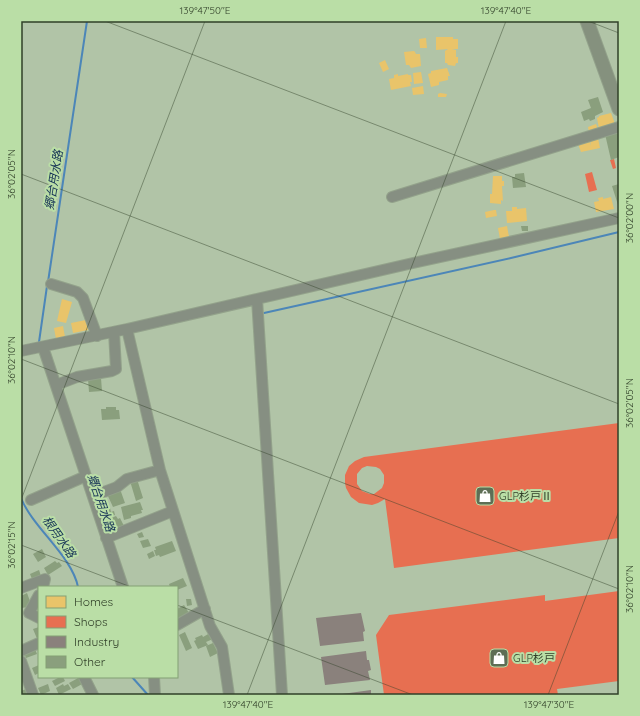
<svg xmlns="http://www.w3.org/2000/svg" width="640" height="716" viewBox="0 0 640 716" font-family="Quicksand,'Noto Sans JP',sans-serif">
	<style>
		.homes { fill: #e9c46a }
		.shops { fill: #e76f51; fill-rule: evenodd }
		.industry { fill: #8a817c }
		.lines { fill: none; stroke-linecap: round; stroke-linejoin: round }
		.stream { stroke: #4c86b8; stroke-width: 2 }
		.building { fill: #8a9f7d }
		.minor-casing { stroke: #93a28b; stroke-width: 12 }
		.major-casing { stroke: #93a28b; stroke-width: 15 }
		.minor { stroke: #868f82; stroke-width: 10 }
		.major { stroke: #85917e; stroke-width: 13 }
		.ticks { fill: none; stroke: #314029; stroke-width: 1; stroke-opacity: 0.45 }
		.labels { text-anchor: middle; stroke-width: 4; stroke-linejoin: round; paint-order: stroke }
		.poi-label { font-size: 11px; fill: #314029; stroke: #badea6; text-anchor: start }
		.water-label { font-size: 12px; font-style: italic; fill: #163356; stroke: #badea6 }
		.neatline { fill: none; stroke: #314029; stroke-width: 1.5 }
		.ticks-label { font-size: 10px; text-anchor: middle; fill: #314029 }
	</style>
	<rect width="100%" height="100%" fill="#b1c4a7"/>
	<path class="homes" d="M436,37H453V39H458V49H452L456,50V57H458V63H456L455,66L448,65L447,63H445V51L448,49L436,50Z
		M426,38L427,48H420L419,39Z
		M414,51L415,52L416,54H420L421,66L411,68L409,65H406L404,52Z
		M385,60L389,69L383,72L379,63Z
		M447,68L450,76H448V80L439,82V85L431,87L428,74L431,73V71Z
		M421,72L423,83L414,84L413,73Z
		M398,74V76L408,74V75H411L412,82H410L411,86L391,90L389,79L394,78V75Z
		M423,86L424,94L413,95L412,88Z
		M440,93L447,94L446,97H438V94Z
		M611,113L615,124L599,129L597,118L599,117V116Z
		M596,124L598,129L589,132L588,127Z
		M598,138L600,148L581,152L578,144L589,140L591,146L590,140Z
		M493,176H502V181H504V186H502L503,201L501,200V204L490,203V194H492Z
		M603,197V199L611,197L614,209L596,212L594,202L599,201L598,198Z
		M512,207H517V209L526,208L527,221L507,223L506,211H512Z
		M494,210H496L497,216L486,218L485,212Z
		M507,226L509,237L500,239L498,228Z
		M62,299L72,302L66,323L57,321Z
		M86,320L88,330L73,333L71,323Z
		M63,326L65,337L56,339L54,328Z"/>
	<path class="shops" d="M614,159L616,168L613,169L610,160Z
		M592,172L597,190L589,192L585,174Z
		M619,423V538L394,568L385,499L378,503L372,505L359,503L351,497L346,488L345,483V475L349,466L355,461L364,457ZM367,466L376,467L380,469L384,475V483L382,488L374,494H370L362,491L357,484V474L362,468Z
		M619,591V681L557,689L558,695H384L376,635L389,615L545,595V601Z"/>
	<path class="industry" d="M361,613L365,631L363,632L364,641L320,646L316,618Z
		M366,651L367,660H369L371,670L368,671L370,680L325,685L321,657Z
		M371,690V695H342V694Z"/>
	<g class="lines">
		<path class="stream" d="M48,282L87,21
			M264,313L511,258L619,232
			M39,342L47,286
			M21,498C33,528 72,556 78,587
			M132,677L148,695"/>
	</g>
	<path class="building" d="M598,97L603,112L595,116V119L590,121L589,119L584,121L581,112L591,108L588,100Z
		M617,130L619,138V157L611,160L605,134Z
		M524,173L526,187L513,188L512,177H515V174Z
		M619,184V204L618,205L612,186Z
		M521,226H528V231H522Z
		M101,378L102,391L89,392L88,379Z
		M106,407H116V410H119L120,419L102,420L101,409H106Z
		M137,479L143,498L136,501L130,481Z
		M120,489L125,503L113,507L107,494Z
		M103,495L106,504L99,506L97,497Z
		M140,502L143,510H141L142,513L131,516V518L124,520L121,507Z
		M110,508L111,512L114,511L115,515L103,518L101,511Z
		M116,516L118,519L120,518L125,528L111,534L105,521Z
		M142,532L144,537L139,538L137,534Z
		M148,539L151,546L143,548L140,541Z
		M172,541L176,551L160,557L159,555L156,556L154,550H156L155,547Z
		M42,549L46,557L38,562L33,554Z
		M153,551L155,556L149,559L147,554Z
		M55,561L57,563L59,562L62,566L48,575L44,568Z
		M39,570L41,576L32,579L30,574Z
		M183,578L187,586L177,590V587H170L169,584Z
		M27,593L31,604L29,607L21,608V596Z
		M186,599H191L192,605L187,606Z
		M184,605L189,613L177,621V609Z
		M39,627V640L38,641L33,629Z
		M185,632L192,648L186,651L179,635Z
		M210,633L213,639L206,642L208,645L198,649L194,641L196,640L195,638L202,635L203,637Z
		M213,643L218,653L210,657L206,646Z
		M35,649L37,654L26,658L24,653Z
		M39,665V673L35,675L32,668Z
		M60,677H63L65,681L55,686L52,681Z
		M80,677L84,683L73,689L69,683Z
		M48,684L50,691L41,695L38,688Z
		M63,684L64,686L68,684L71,689L59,695L56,688Z
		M26,689L28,695H21V691Z"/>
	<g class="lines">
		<defs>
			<path id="minor" d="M392,197L619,127
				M51,284L77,292L83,298L97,336
				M257,299L282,695
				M127,329L160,470L210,626L222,647L229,695
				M43,347L123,587
				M21,351L127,329L413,263L619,218
				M56,385L77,377L112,371L116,369L114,332
				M93,496L117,487L127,479L160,470
				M31,500L86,476
				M106,538L173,511
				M21,588L45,579L43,587
				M39,595L29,613L39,618
				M177,625L205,609
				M21,651L39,643
				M21,661L33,695
				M84,677L93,695
				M154,677L155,695"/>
			<path id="major" d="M587,21L619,109"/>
		</defs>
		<use href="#minor" class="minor-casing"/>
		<use href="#major" class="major-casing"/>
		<use href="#minor" class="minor"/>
		<use href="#major" class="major"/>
	</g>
	<path class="ticks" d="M105,21L619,218M588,21L619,33M21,174L619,404M21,359L619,589M21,500L205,21M21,545L131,587M177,605L413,695M247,695L506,21M548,695L619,511"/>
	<defs>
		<symbol id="shop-square" viewBox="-11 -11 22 22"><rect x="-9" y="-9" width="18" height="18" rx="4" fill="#5e6e55" stroke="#badea6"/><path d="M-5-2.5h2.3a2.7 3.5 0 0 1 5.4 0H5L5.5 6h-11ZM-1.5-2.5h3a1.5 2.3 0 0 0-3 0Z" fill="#fff"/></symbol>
	</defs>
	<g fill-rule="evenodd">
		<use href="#shop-square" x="474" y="485" width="22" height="22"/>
		<use href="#shop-square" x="488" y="647" width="22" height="22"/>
	</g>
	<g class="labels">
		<g class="poi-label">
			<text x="499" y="500">GLP杉戸Ⅱ</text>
			<text x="513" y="662">GLP杉戸</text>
		</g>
		<g class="water-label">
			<text transform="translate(54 180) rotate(-81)" y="4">郷台用水路</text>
			<text transform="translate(101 503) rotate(71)" y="4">郷台用水路</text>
			<text transform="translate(59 537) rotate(55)" y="4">根用水路</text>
		</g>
	</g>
	<rect width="640" height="716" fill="none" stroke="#badea6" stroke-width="44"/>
	<rect x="38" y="586" width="140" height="92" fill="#badea6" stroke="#839f74"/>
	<rect x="46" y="596" width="20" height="12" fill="#e9c46a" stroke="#839f74"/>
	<text x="74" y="606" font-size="12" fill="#314029">Homes</text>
	<rect x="46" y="616" width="20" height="12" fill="#e76f51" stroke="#839f74"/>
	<text x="74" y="626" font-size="12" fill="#314029">Shops</text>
	<rect x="46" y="636" width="20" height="12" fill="#8a817c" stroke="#839f74"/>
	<text x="74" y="646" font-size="12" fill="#314029">Industry</text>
	<rect x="46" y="656" width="20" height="12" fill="#8a9f7d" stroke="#839f74"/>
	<text x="74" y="666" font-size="12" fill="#314029">Other</text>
	<rect x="22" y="22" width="596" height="672" class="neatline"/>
	<g class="ticks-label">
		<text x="205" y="14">139°47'50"E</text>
		<text x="506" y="14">139°47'40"E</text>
		<text transform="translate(11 174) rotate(-90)" y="4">36°02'05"N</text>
		<text transform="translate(629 218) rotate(-90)" y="4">36°02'00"N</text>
		<text transform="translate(11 360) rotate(-90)" y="4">36°02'10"N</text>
		<text transform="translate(629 403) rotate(-90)" y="4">36°02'05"N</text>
		<text transform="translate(11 545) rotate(-90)" y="4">36°02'15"N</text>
		<text transform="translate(629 589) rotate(-90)" y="4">36°02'10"N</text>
		<text x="248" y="708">139°47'40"E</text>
		<text x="549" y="708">139°47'30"E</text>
	</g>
</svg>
